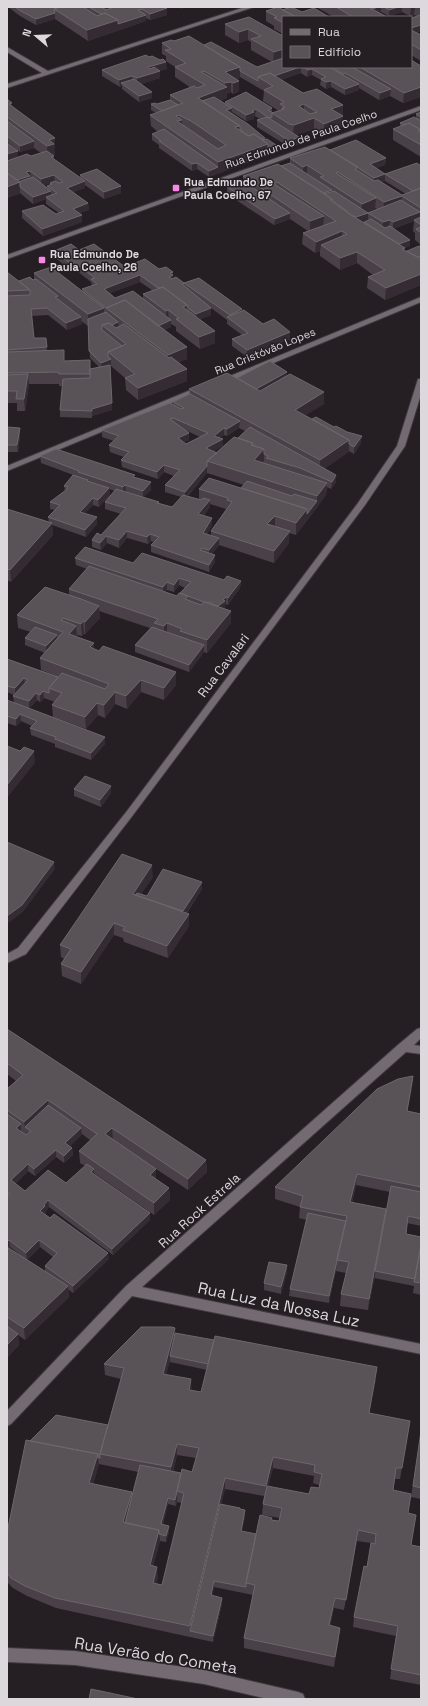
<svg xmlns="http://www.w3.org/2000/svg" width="428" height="1706" viewBox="0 0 428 1706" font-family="'Space Grotesk',sans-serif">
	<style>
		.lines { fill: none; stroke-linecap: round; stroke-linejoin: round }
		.minor-casing { stroke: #3f3a3e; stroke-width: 2 }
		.minor { fill: #736b71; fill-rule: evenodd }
		.wall { fill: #494147; fill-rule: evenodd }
		.shaded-wall { fill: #342c32 }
		.building { fill: #595257; stroke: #6d676c; fill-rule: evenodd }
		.poi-dot { fill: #f987e8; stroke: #251e23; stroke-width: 1.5 }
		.labels { text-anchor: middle; stroke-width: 3; stroke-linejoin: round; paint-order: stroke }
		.far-street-label { font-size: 11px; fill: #dcd8db; stroke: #251e23 }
		.far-poi-label { font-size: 11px; font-weight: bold; fill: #dcd8db; stroke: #251e23; text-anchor: start }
		.street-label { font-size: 13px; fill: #dcd8db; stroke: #251e23 }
		.near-street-label { font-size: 16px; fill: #dcd8db; stroke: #251e23 }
	</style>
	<rect width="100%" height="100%" fill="#251e23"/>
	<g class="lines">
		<defs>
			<path id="minor" d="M245,7H254L7,88V84L42,73L7,52V47L48,71Z
				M421,106V110L7,259V255Z
				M421,297V302L225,383H219L218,381Z
				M418,379H421V394L405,446L365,505L133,815L26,954L7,963V954L18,948L127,811L358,503L397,446Z
				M198,387H204L205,389L7,471V466Z
				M421,1028V1038L414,1045L421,1046V1054L406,1052L142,1287L421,1344V1354L132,1296L11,1424L7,1426V1411L126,1286L399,1044L417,1029Z
				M7,1648L75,1651L204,1670L298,1692L303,1694L305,1699H268L204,1684L75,1665L7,1662Z"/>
		</defs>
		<use href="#minor" class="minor-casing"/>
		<use href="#minor" class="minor"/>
	</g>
	<path class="wall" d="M8,7H164L167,8V15L150,20L146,18V21L88,41L55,19L36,25L20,16Z
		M316,7H421V31L416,33L421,35V61L411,55V17L412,18L417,16L414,15L410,16L402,12L389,16L381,12L379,13L387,17H334Z
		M282,10L302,12L283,17V34L274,29V26L266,21V11Z
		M225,24L283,36V67H411L421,66V97L403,103L390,96L379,100L359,88V90L345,95L331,87L326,89L320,85L321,80L312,75L307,77L301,73L281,80L303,93L343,116V127L324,135L314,129L296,135L299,137V144L289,147L257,127V120L260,119L255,116L254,117V119L246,121L232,112V113L265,139L276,145V152L209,177L197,169L192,171L159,148V145L152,140V134L158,132L151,126L150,115L156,113L151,110V104H157L170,100V95L191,88L175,77V67L166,61V56L162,54V43L174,41L204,45L257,67L272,62L251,50V42L248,40L239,43L225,35ZM240,77L264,91L263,101L279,111L274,113L272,112V108L225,102V104L220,101L227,98V94L231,92L233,94L239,91L237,79L240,78Z
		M149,57L167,69L159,71H160V78L141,84L152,98L139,102L122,89V86L120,87L102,76V70Z
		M7,99L13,107L55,149H54L55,155H53L54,156V159L80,178V175L121,186V193L104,199L85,185V188L73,192L88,203L89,210L79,213L82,222L43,236L22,218V211L56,214L59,213L46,204V199L33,204L20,193L7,198V161L18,157L31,156L41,153L34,148L20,152L7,142ZM50,183V185L47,186L48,188L44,185Z
		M421,112V157L393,140V129L400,126V123L416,118V114Z
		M330,150L386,158L385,165L376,168L385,174L421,166V245L415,240V233L413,231L414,221L393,229L410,240V246L405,248V250L407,251L421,247V285L385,300L367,288L368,277L373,275L357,263L340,270L320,256V251L315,253L302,244L303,233L308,231L290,219L274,225L227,194V187L243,181V176L281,166L290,163V158ZM385,181L406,194L402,195L381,182ZM375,208L377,209L368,213V219L369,220L364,222L362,221L368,219V212L375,209Z
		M79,250L125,267L159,269L173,272V278L242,311L263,324L290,332V339L247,357L232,346V339L242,335L227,324V320L211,308V315L200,319L215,331V343L200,349L176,331V327L171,324V327L164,330L187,347V359L178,362L187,369V381L138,400L126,390L125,378L111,366H110L112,410L92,416V418L60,417V410L63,386H59V384H29L25,411H17V403H7V272L19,281L34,280V273L83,292L82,289L92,286L91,282L76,270L72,271L54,257V251ZM140,282L152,290L143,294V298H115L110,293ZM48,315L67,330L82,324L81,321L88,326L90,358L99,367L90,371L64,361L47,350L46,338H34L32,316Z
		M287,372V375L324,404L305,415L361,443L354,454L349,451L325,468L336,482L331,489L327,487L326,495L296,535L289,533V543L274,563L219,545L212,554L215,562L209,572L151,552V545L154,542L151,541L148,544L127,538L119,548L107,543L101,550L92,547V540L101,535L121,514L105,509V502L115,491L109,489L110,495L99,507L93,505L85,513L97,524L86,537L52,525L53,535L11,582L7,580V509L49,522L48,517L55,510L50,509V502L65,491L64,486L76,476L41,463L40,456L135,477L151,490L143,497L159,502V503L172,507L181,497L165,492V485L174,476L164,472L158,479L122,467L121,460L124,457L110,452L109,445L114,441L102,437V430L173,405V402L190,394L189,389L237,378ZM239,428L245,431L238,438L217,453L214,451L223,446L220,438L224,435L227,436ZM185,430L200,437L186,444L184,442L189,440ZM207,473L244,485L241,488L199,489V499L188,496ZM210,504L226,509L211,531V536L207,534L212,525V518L203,516L210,507Z
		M7,427L20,435L18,452H7Z
		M75,558L133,563L224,580L241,581L240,588L230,602L228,605L226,604L225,605L224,608L231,611V623L207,653L204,652L189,672L135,652V645L150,628L99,611L100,618L85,634H84L82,636L77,635V637L94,643V649L176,685L164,700L141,692L127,709L115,704L105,718L98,715L86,729L53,717L52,705L55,702L44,698L40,702L37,700L29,709L14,703L13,696L14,695L7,692V659L59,677L41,670L40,658L45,653L25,645V638L31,632L18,628L17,615L69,595V589L87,569L76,565ZM179,585L185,588L180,594L177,596L165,592L167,590L174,592Z
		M7,700L105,744L91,760L55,747V744L31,735L30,728L32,726L21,721L16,726L7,723Z
		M74,789L111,793L101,807L74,796Z
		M153,877L141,894L147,896L202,889L187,913L189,914V926L168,958L124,942L123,938L114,935L81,984L62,976L61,964L64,959L61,957L60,945Z
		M7,1029L206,1160L207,1172L188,1190L156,1169V1179L169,1188L170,1200L154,1215L94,1173V1174L150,1213V1220L113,1255L49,1207L46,1211V1213L45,1214L109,1259L73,1293L68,1289L69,1297L25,1340L18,1335L19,1345L7,1358V1089L16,1081L7,1074ZM82,1134L90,1140L79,1151L80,1163L85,1166L66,1183L25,1191L15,1184L28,1171L35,1176L56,1157L64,1163L73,1155L72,1148L70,1146ZM10,1247L24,1258L9,1248ZM40,1247L53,1257L45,1266V1271L27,1260Z
		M413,1076L412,1088L407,1112L421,1114V1226L407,1223L406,1234L421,1237V1295L413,1293L414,1286L374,1278L375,1275L368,1310L340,1306L341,1294L346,1273L336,1271V1270L329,1303L289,1296L290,1289L307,1220L299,1218L300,1207L275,1199V1187ZM356,1185L390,1192L386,1215L352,1203Z
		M287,1272L281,1294L264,1290V1283Z
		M175,1333L376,1379L369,1413L410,1421L400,1479H395L393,1490L408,1513L411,1545L421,1547V1685L390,1679L396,1636L353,1627L354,1617L367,1567L371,1543L357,1541L344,1610L334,1608L330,1626L339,1638L334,1667L244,1648V1638L253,1595L214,1587L212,1596L222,1598V1604L213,1642L56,1608L27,1596L13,1588L7,1582V1533L30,1441L108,1425L121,1379L105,1375L104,1364ZM170,1361V1362L207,1370L201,1392L192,1390L166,1374ZM177,1455L196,1458L192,1472L181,1473L173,1472ZM99,1464L138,1472L132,1496V1492L93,1484ZM273,1468L314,1476L313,1483L319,1485V1488L309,1494L268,1486ZM225,1489L264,1496L263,1504L262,1515L280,1518L279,1521L256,1534L242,1531L245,1516L240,1509L221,1504ZM177,1500V1502L182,1503L162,1585L156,1584L158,1577L153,1566L160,1541L166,1542L169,1532L163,1524L168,1504L176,1506Z
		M421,1431V1499L411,1497Z"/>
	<path class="shaded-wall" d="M105,7H110V9L106,10Z
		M180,7H189L180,9Z
		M378,7H381V12L372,15L373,9Z
		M398,7H402V12L389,16V10Z
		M411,7H415L414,15L410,16Z
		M167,8V15L150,20V14Z
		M55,13V19L36,25V19Z
		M146,15V21L88,41L87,30L118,20Z
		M421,25V31L411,35V28Z
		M248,29V40L239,43V32Z
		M283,49V60L273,63L274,52Z
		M166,62L167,69L149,74L148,67Z
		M240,67V78L225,83V72Z
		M301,67V73L270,84L263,80Z
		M312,69V75L307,77L308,70Z
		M160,71V78L137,85V78Z
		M132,76L133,82L121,83L122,86L120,87L119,80Z
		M239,81V91L233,94V83Z
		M331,81V87L326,89V82Z
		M231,82V92L227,94V98L204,107L198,98L225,88V83Z
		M359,84V90L345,95V89Z
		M421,87V97L403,103L404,93Z
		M391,89L390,96L379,100L380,93Z
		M152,92V98L139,102V96Z
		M304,104V115L299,106Z
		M343,105V116L331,120V109Z
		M232,108V114L226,110Z
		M256,109L255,116L254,117V119L246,121V115L252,111Z
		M179,115V121L182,120V131L166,120Z
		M343,116V127L324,135V124Z
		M314,118V129L293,136L294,125Z
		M240,126V137L235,127Z
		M299,137V144L289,147V141Z
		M55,138V149H54L55,155L47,157V146L49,140Z
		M34,141V148L20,152V146Z
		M268,144L276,145V152L209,177V171L218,167V162Z
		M18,151V157L7,161V154Z
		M386,158L385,165L369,171L370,164Z
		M197,163V169L192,171V164Z
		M307,165V176L303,178V167Z
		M30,171L31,178L20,186V194L7,198V187L26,172Z
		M385,174V181L374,185V178Z
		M54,175L55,182L42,186L41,179Z
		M85,181V188L67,194V188Z
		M121,186V193L104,199V192Z
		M332,190V196L324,195V193Z
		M51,191V197H46V199L33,204V197Z
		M402,196L401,207L383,213L384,202Z
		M376,198L375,209L361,215L362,204Z
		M88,203L89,210L73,215V209Z
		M420,212V219L414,220V221L393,229V222Z
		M290,213V219L274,225L275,219Z
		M368,213V219L353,225V218Z
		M82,215V222L43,236L42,229Z
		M324,216L323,228L310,233V221Z
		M390,220L389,226L382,229L383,222Z
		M342,231V243L321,245L320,251L315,253L316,242Z
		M410,240V246L405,248L404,259L394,246Z
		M357,252V263L340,270V258Z
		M75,263L76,270L72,271L71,264Z
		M173,272L174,282L169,277L170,273Z
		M421,274V285L385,300L386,288Z
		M140,275V282L104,295V289Z
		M187,305V317L183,307Z
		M104,308V320L88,326V314Z
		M211,308V315L196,320V314Z
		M242,309V315L229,319L230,315Z
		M168,310L169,321L171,320V327L155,334L154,327L166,323V311Z
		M81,317L82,324L67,330L66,323Z
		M118,322L119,329L105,327Z
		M215,331V343L200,349L199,337Z
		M290,332V339L247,357V350Z
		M187,347V359L168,367V355Z
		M111,359V366L101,370V363Z
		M187,369V381L138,400V388Z
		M287,372V379L252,398V391Z
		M28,374L29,386L25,411L24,399Z
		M324,392V404L295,422V410Z
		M112,403V410L92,416V418V409Z
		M240,421L239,428L227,436V429Z
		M20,428V435L18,452L17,445Z
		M224,428V435L214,443V436Z
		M189,433V440L178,445V438Z
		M362,436L361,443L354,454V447Z
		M223,439V446L206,456V448Z
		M349,440V452L320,472V460Z
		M264,449V461L254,472V460Z
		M164,465V472L158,479L157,472Z
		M207,466V473L185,499V492Z
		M336,475V482L331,489L332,482Z
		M151,482V490L143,498V491Z
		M327,483L326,495L317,508V496Z
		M125,485L126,492L124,494L123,487Z
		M109,488L110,495L99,507L98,500Z
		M93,498V505L80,519V512Z
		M210,500V507L198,521V514Z
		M317,501V508L296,535V523L307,509Z
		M275,516V528L267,524Z
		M97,517V524L86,537L85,530Z
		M212,518V525L203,540V533Z
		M52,523L53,535L11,582L10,570Z
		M127,531V538L119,548V540Z
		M290,531L289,543L274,563V551Z
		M150,534L151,541L148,544L147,537Z
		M106,536L107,543L101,550L100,543Z
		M219,538V545L209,558V550Z
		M215,555V562L209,572V565Z
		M179,578V585L174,592V585Z
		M241,581L240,588L230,602L228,605V598Z
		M167,582V590L163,594V587Z
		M226,597V604L225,605V608L218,614V607Z
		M99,606L100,618L85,634V622Z
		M231,611V623L207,653V640Z
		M83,621L84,634L82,636L81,624Z
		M167,623V635L164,638V626Z
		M76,626L77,638L69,634Z
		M57,635V642L46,653V646Z
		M94,643V655L90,647Z
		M204,645V652L189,672V665Z
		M176,672V685L164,700V688Z
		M24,678L25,685L15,695V688Z
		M141,680V692L127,709L126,696Z
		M43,691L44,698L40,702V695Z
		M115,692V704L105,718L104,705Z
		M36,693L37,700L29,709V701Z
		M97,703L98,715L86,729L85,717Z
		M20,714L21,721L16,726V719Z
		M105,737V744L91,760V753Z
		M34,751L35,763L7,798V785Z
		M111,786V793L101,807L100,800Z
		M54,862L55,869L23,912L7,924V916Z
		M152,865L153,877L137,900L133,894Z
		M202,882V889L180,923V915Z
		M189,914V926L168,958L167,946Z
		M114,923V935L81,984V972Z
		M413,1076L412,1088L405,1123L407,1111Z
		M48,1100L49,1112L25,1127L24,1122Z
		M21,1124V1131L17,1135L16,1128Z
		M81,1128L82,1135L66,1150L65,1143Z
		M112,1128L113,1140L105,1134Z
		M72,1148L73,1155L64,1163V1156Z
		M56,1150V1157L35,1176L34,1169Z
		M206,1160L207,1172L188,1190V1179Z
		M28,1164V1171L12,1187L11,1180Z
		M94,1169V1176L91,1172Z
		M156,1169V1181L150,1175Z
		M357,1174L356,1185L349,1214L350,1202Z
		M169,1188L170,1200L154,1215V1203Z
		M48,1200L49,1207L46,1211V1213L41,1218L40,1211Z
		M386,1209L375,1275L368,1310L369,1299Z
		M150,1213V1220L113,1255L112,1249Z
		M9,1240L10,1247L7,1250V1242Z
		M39,1240L40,1247L27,1260L26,1253Z
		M108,1253L109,1259L73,1293V1286Z
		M337,1264L336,1270L329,1303V1296Z
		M287,1265V1272L281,1294V1287Z
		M68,1286L69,1297L25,1340L24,1328Z
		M175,1328L176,1339L170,1356V1361L163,1385V1374Z
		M18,1334L19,1345L7,1358V1345Z
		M377,1367L376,1379L367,1424L369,1413Z
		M191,1379L192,1391L189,1390Z
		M177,1444V1455L171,1478V1467Z
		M98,1454L99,1465L90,1494L89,1483Z
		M273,1457V1468L266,1497V1486Z
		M225,1478V1489L192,1631H190V1626Z
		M132,1492V1503L126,1527L123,1522Z
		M177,1493V1500L176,1506L175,1500Z
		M168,1498V1504L161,1530V1524Z
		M245,1510V1516L241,1537V1531Z
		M169,1526V1532L166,1542V1536Z
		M159,1530L160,1541L151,1576L150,1565Z
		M358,1530L357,1541L344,1610L346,1600Z
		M157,1567L158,1577L154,1593L153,1583Z
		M214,1581V1587L211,1602V1595Z
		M222,1598V1604L213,1642V1636Z
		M335,1598L334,1608L328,1636L329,1625Z
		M340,1628L339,1638L334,1667L335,1657Z"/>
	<path class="building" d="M15,7H60L54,9L55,13L36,19L19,10Z
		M60,7H83L97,16L105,13L118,20L87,30L54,9Z
		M89,7H101L106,10L114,7H164L167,8L150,14L142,9L138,10L146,15L118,24V20L105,13L101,14Z
		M278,7L296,17H283V23L274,18L277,17L266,11Z
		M291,7L302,12L314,8L329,17H296L282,10Z
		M336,7H368L387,17H353Z
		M369,7H378L373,9Z
		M384,7H398L389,10Z
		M420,15L421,16V25L411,28V17L412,18Z
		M249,17L283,36V49L274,52L251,39L261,36L248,29L239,32L225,24Z
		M411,30L421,35V50L411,44Z
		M189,36L240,67L225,72L239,81L233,83L231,82L225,83L204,71L201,72L227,87L198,98L240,126L235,127L248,136L254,134L268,144L218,162L150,115L183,103L170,95L194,86L197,88L205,85L175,67L186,63L165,50L171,49L162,43L171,40L174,41ZM179,115L191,121L226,145L218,149L177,121L182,120L176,116Z
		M211,42L257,67L283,58V67H300L274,76L270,73L258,77V81L240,71V67L204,45Z
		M146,55L149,57L152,56L160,60L163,59L166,62L148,67L150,69L154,67L160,71L137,78L132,76L119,80L102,70Z
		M411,60L421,66V87L404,93L360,67H411Z
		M302,67H329L359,84L345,89L331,81L326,82L321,79L326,77L312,69L308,70Z
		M332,67H352L391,89L380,93L345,73L343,74Z
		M270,73L303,93L317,89L343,105L331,109L343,116L324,124L314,118L294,125L289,124L272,113L284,109L282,108L285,107L280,104L284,102L264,90L273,86L258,77ZM304,104L317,112L310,114L299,106Z
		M134,79L152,92L139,96L121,83Z
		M246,92L272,108L268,110L273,113H272V117L269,118L256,109L252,111L254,112L246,115L225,102Z
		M214,97L232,108L226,110L248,124L265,138L261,139L254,134L249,136L240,130V126L202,101Z
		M7,99L12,103L9,104L55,138L49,140L54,144L47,146L7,117Z
		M170,100L178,105L162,111L151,104L155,103L157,104Z
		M421,112V117L416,114Z
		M267,117L299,137L289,141L257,120Z
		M414,117L421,121V133V130L409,123L404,125L400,123Z
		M7,121L34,141L20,146L7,136Z
		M409,123L421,130L418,131L421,133V145L393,129Z
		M164,129L218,167L209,171L197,163L192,164L159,141H161L152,134Z
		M267,139L276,145L268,148V144L262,140Z
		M356,140L386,158L370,164L385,174L417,163L421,166V188L413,191L385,174L374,178L330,150Z
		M7,143L18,151L7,154Z
		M325,147L358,167L355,169L374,181L378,180L402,195L421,188V208L402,196L384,202L338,172L336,173L376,198L362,204L320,177L324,176L307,165L303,167L290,158Z
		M47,151L54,156L51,157L85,181L67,188L88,203L73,209L82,215L42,229L22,211L43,205L56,214L64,211L46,197L57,193L47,186L52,184L50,183L55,181L59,183L63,182L54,175L41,179L30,171L26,172L30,176L17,180L7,173V161L27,154L31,156Z
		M290,163L332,190L324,193L281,166Z
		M278,164L332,199L330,200L351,215L405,248L402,249L421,259V274L386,288L368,277L385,270L357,252L340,258L321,245L347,234L342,231L316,242L303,233L336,221L277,182L274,184L324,216L310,221L243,176Z
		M97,169L121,186L104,192L80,175Z
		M7,173L20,182L7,187Z
		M33,177L51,191L33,197L20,187V182H18Z
		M243,181L290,213L275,219L227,187Z
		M334,191L368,213L356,217L351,215L346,211H347L332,200V199L324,194Z
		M401,200L420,212L393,222L390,220L383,222L368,213Z
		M421,217V225L414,220Z
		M371,219L385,228L390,226L410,240L399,244L364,222Z
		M421,227V233L416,229Z
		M71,244L79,250L94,244L125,267L145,259L159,269L166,267L173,272L170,273L173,275L169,277L172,279L176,277L184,283L182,284L211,308L196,314L187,307V305L163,287L158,288L140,275L104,289L115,298L133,291L171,320L158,326L125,300L106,308L82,289L97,284L91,279L95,278L75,263L71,264L54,251Z
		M419,246L421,247V256L418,257L407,251Z
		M51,267L104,308L88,314L34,273Z
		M7,272L30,290L7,291Z
		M30,277L33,280L36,279L58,296L55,297L81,317L66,323L47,308L31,309L34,338H46L47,347L7,350V296L30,295V290L19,281Z
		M199,278L242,309L230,315L184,283Z
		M163,287L187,305L183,307L215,331L199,337L176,319L179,318L168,310L166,311L143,294Z
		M125,300L187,347L168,355L106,308Z
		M244,310L263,324L274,319L290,332L247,350L232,339L248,333L227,317Z
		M106,312L118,322L112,325L109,323L102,325V328L101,329L122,346L108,352V357L111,359L101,363L89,351L88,319Z
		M109,323L116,328L124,324L169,358L171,357L187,369L138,388L125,378L135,374L108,352L126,344L102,325Z
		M64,350V361L90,360V374H59L58,372L7,373V352Z
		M270,361L287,372L256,389L237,378Z
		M110,365L112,403L92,409V411L60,410L63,379L90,378V369Z
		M227,373L260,391L290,374L324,392L295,410L349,440L320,460L189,389Z
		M28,374L24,399H16L17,391H7V375Z
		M190,394L240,421L227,429L224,428L214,436L223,439L206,448L217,453L207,461V466L185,492L165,485L180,470L164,465L157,472L121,460L129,452L109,445L119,436L102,430L170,403L181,409L184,408L173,402ZM173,418L208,433L186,444L178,438L189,433L170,419Z
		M316,417L334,427L336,426L347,432L362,436L354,447L349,444V440L312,419Z
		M7,427L20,428L17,445H7Z
		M250,427L336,475L332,482L300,468L266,458L268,456L264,454V449L252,445L253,443L238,438Z
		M234,437L253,443L251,445L264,449L254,460L327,483L317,496L207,461Z
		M56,449L135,475L133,477L151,482L143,491L125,485L123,487L78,472L79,471L40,456Z
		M73,475L88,480L87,481L109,488L98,500L93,498L80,512L97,517L85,530L48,517L60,505L50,502L66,490L68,487L64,486Z
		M209,478L307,509L296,523L275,516L267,524L290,531L274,551L211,531L232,502L227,500L228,498L199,489Z
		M247,481L292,496L294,494L317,501L307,514V509L241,488Z
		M116,489L159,502L157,503L172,507L183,495L201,500L203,498L210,500L198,514L212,518L203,533L219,538L209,550L202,548L200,550L215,555L209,565L151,545L159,537L150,534L147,537L127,531L119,540L106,536L100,543L92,540L97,533L101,535L126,508L105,502Z
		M7,509L52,523L10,570L7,569Z
		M85,547L133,563L142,553L224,580L227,576L241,581L230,595L228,598L226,597L223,600L225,601L218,606L211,604L212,603L210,602L209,603L204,602L180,593L191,582L179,578L174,585L167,582L163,587L75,558Z
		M89,566L177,596L179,593L188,596L185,599L201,605L204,602L231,611L207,640L180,631L182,629L167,623L164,626L154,623L158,619L69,589Z
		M45,587L81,599L99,606L85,622L83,621L81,624L63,618L61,620L76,626L69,634L94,643L90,647L99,651L103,646L176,672L164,688L141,680L126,696L115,692L104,705L97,703L85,717L52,705L62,693L49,688L62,673L105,689L109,684L40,658L63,632L17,615Z
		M35,627L57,635L46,646L25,638Z
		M152,627L204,645L189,665L135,645Z
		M7,659L58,677L49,688V693L43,691L40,695L36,693L29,701L13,696L28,680L24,678L15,688L7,686Z
		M7,700L105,737L91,753L55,739L56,737L30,728L37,721L20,714L16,719L7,716Z
		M7,746L20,751L24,747L34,751L7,785Z
		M85,776L111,786L100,800L74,789Z
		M7,842L54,862L22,905L7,916Z
		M122,854L152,865L133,894L189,914L167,946L123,930L125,927L114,923L81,972L61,964L71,949L60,945Z
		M163,869L202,882L183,911L135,895L137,893L147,896Z
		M7,1029L206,1160L188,1179L112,1128L105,1134L156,1169L150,1175L169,1188L154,1203L79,1151L97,1134L48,1100L24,1122L7,1110V1089L23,1075L7,1063Z
		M413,1076L407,1111L421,1114V1187L357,1174L350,1202L386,1209L369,1299L341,1294L349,1262L337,1260V1258L347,1216L300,1207L303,1196L275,1187L377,1089L398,1079Z
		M48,1105L81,1128L65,1143L72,1148L64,1156L56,1150L34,1169L28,1164L11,1180L25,1191L48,1170L66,1183L87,1164L94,1169L91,1172L150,1213L112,1249L48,1200L44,1205L45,1206L40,1211L50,1218L54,1214L108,1253L73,1286L45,1266L57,1253L39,1240L26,1253L9,1240L7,1242V1197L10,1194L7,1192V1114L21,1124L16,1128L26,1135L31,1131L25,1127Z
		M391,1186L421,1192V1219L408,1216L406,1234L421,1237V1245L415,1279L375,1271Z
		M308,1213L346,1221L329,1296L290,1289Z
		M421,1245V1283L414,1282Z
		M7,1247L68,1286L24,1328L7,1317Z
		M269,1262L287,1265L281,1287L264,1283Z
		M7,1326L18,1334L7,1345Z
		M141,1327H172L175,1328L163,1374L191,1379L189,1390L201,1392L215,1336L377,1367L369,1413L410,1421L402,1468H396L393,1490L411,1494L408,1513L416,1515L411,1545L421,1547V1675L391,1669L398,1626L354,1617L364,1566L367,1567L371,1543L375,1544L376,1534L358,1530L346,1600L335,1598L329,1625L340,1628L335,1657L244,1638L255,1585L246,1583L260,1515L272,1518L271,1520L279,1521L282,1508L263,1504L267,1486L309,1494L311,1487L319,1488L322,1474L314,1472L315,1465L273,1457L266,1486L225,1478L190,1626L55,1598L25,1586L11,1578L7,1573V1533L26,1440L98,1454L89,1483L132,1492L123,1522L159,1530L150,1565L157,1567L153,1583L162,1585L184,1493L177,1491L182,1469L192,1472L199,1448L177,1444L171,1467L100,1454L124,1368L104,1364Z
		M175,1333L214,1340L208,1364L170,1356Z
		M56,1415L108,1425L100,1454V1458H98V1454L30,1441Z
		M421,1431V1488L413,1486Z
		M140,1465L181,1473L175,1500L168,1498L161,1524L169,1526L166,1536L159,1534V1530L125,1523Z
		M220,1504L240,1508V1509L245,1510L241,1531L256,1534L246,1583V1587L214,1581L211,1595L222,1598L213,1636L190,1631Z
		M91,1689L138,1699H89Z"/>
	<g class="poi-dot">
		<rect x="172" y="184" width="8" height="8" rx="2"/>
		<rect x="38" y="256" width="8" height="8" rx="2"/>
	</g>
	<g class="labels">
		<g class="far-street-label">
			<text transform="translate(301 139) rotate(-19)" y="4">Rua Edmundo de Paula Coelho</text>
			<text transform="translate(265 351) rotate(-22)" y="4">Rua Cristóvão Lopes</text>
		</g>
		<g class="far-poi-label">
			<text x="184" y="186">Rua Edmundo De<tspan x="184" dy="13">Paula Coelho, 67</tspan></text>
			<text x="50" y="258">Rua Edmundo De<tspan x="50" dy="13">Paula Coelho, 26</tspan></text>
		</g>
		<g class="street-label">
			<text transform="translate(223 665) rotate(-53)" y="5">Rua Cavalari</text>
			<text transform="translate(199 1210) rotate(-42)" y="5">Rua Rock Estrela</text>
		</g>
		<g class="near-street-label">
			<text transform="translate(279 1304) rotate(12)" y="6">Rua Luz da Nossa Luz</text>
			<text transform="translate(156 1655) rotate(9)" y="6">Rua Verão do Cometa</text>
		</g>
	</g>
	<rect width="428" height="1706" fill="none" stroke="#dcd8db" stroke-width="16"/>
	<rect x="282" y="16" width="130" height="52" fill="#251e23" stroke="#6e686d"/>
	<rect x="290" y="29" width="20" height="6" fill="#736b71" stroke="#6e686d"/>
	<text x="318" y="36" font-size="12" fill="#dcd8db">Rua</text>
	<rect x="290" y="46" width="20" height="12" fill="#595257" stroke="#6e686d"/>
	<text x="318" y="56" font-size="12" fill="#dcd8db">Edifício</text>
	<g transform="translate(36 36) rotate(289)" stroke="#251e23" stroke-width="3" paint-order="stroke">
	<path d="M0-3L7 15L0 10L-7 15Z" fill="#dcd8db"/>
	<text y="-6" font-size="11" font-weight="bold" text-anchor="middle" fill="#dcd8db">N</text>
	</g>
</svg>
